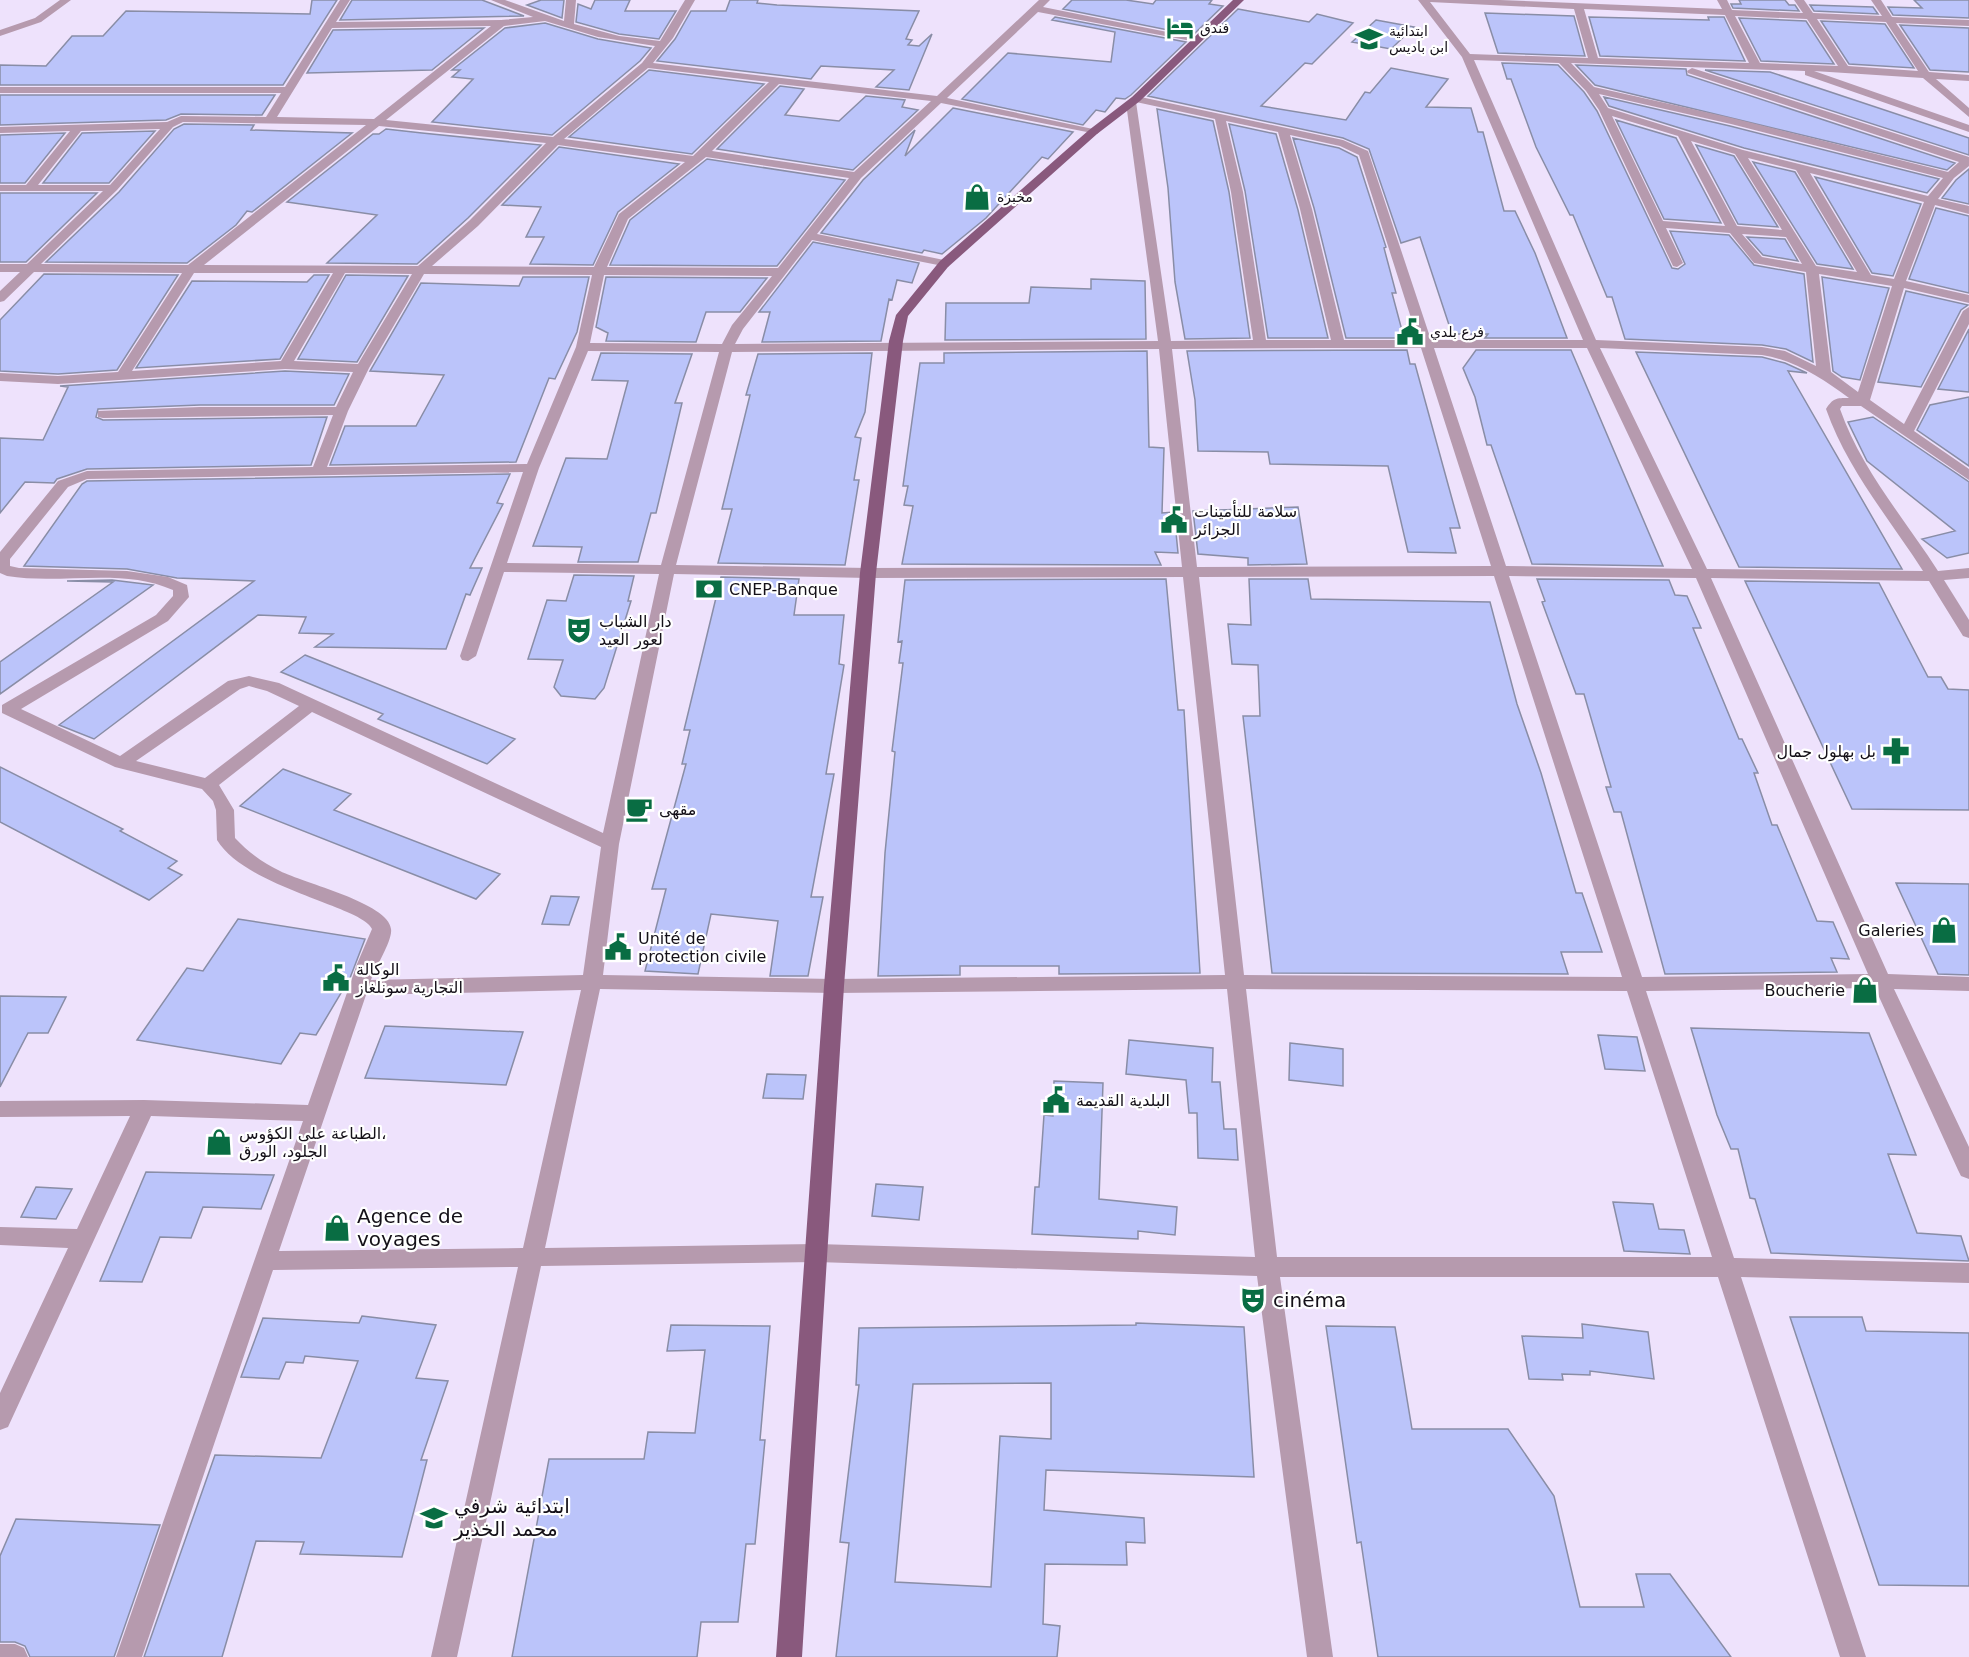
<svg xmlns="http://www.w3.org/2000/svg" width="1969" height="1657" viewBox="0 0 1969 1657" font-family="'DejaVu Sans','Noto Sans Arabic',sans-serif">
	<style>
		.building { fill: #bbc4fa; stroke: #898da6; stroke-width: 1.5; fill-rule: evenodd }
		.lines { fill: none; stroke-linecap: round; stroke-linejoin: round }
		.minor { fill: #b69aae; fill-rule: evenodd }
		.major { fill: #89597d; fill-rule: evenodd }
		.labels { text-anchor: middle; stroke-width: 4.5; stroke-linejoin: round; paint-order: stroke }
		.far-poi-label { font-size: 14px; fill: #141018; stroke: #fff; text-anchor: start }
		.poi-label { font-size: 16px; fill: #141018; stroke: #fff; text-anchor: start }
		.near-poi-label { font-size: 20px; fill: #141018; stroke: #fff; text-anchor: start }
	</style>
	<rect width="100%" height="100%" fill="#eee2fc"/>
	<path class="building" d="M312,0H337L283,85H0V65L46,66L72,36H103L126,11L310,14Z
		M352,0H482L524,16L340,20Z
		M541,0H564L562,18L527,5Z
		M595,0H630L625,11H676L659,39L619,34L576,22L578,4L591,9Z
		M730,0H758L757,3L777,5L919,11L906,39L912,40L908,45L919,46L932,34L909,90L876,87L894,70L821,66L811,79L657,61L675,39L691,11H726Z
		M1072,0H1126L1153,4L1156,0H1212L1209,4L1223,6L1193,35L1063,9Z
		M1739,0H1785L1789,5H1795L1799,11L1733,8L1731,4H1741Z
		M1914,0H1969V18L1893,15L1888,7L1922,8Z
		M1810,5L1873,7L1878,14L1814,11Z
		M1238,9L1309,22L1317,14L1353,23L1312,64L1305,63L1261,106L1346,120L1365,92L1370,93L1391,68L1448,79L1426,107L1471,108L1478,132H1483L1504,211H1515L1535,253L1567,338H1485L1488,334H1452L1420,237L1401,243L1369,149L1343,138L1148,96Z
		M1485,13L1574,16L1585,56L1498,53Z
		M1055,17L1186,42L1131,95L1125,99L1116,98L1105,112L1096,110L1083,125L962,99L1008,53L1111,62L1115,32L1052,20Z
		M1589,17L1709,20L1708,17H1724L1745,61L1600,56Z
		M1739,18L1806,21L1834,64L1761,61Z
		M1376,20L1414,27L1391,49L1352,42Z
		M1821,21L1885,24L1914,68L1849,64Z
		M545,23L598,39L651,48L640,61L552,135L432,122L473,79L452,77L460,70H452L505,28Z
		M1900,25L1969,28V72L1930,70Z
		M484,28L432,70L307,73L333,30Z
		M1502,63L1558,65L1584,92L1597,111L1672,268L1678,269L1685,264L1670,231L1729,235L1754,265L1804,274L1813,362L1786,349L1762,345L1625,339L1612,297H1607L1573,215H1570L1536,147L1511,79H1507Z
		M1576,65L1686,69L1687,75L1955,163L1947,170L1595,85Z
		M649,70L764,84L692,154L569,137Z
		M1705,70L1770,72L1969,138V155Z
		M780,86L804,89L785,115L839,121L866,96L905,100L902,107L918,110L853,170L717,149Z
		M0,95H275L262,115L181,114L166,120L0,125Z
		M1604,97L1730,126L1939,179L1927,193L1744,148L1609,106Z
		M953,108L1073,132L1048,159L1042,157L986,218L942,254L924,250L922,253L821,233L863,180L915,130L905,156Z
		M1157,109L1213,121L1229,192L1250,338L1185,339L1175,282L1168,188Z
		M1616,120L1676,138L1721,223L1664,219Z
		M184,124L254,125L251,130L352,133L252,212L247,211L236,225L187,263L46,262L119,192L174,129Z
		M1229,124L1276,134L1298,210L1328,338H1268L1245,191Z
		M386,129L422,133L541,145L468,218L417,264L327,263L377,215L287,202L373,134H379Z
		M155,131L109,183H43L82,133Z
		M65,133L25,183H0V135Z
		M1293,138L1339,148L1357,157L1386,247L1384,248L1396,293H1392L1404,338H1346L1314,208Z
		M1696,145L1734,156L1778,227L1738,224Z
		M559,147L679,164L618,212L593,265L530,264L544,237H526L541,207L502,205Z
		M707,159L845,180L777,266L610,265L630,220Z
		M1753,162L1795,172L1853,269L1817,264Z
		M1969,169V204L1942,198L1956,180Z
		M1815,177L1921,204L1893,276L1872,273Z
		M0,193H97L26,262H0Z
		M1936,208L1969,216V293L1909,279Z
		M1747,237L1785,239L1798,261L1763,255Z
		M813,242L919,263L912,283L897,280L892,300L889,299L881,341L762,342L770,312H759Z
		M44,274L178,275L117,370L58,374L0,371V320Z
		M314,275H329L280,359L136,368L192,281L307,282Z
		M346,275L408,276L357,362L298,359Z
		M523,277H589L577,332L555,379L549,378L516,462L330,465L345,426H416L444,375L370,371L421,283L519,286Z
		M606,277L767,278L740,312H706L696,342L606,341L608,333L596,327Z
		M1822,277L1889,288L1860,380L1842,377L1833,371Z
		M1091,279L1145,281L1146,339L945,340L946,303H1029L1031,287L1091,289Z
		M1906,291L1968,305L1961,310L1921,387L1878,382Z
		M1969,329V392L1938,389Z
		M1407,350L1410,364H1415L1460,528H1450L1456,553L1408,552L1388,466L1270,464L1268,452L1198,451L1195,400L1187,351Z
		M1476,350H1571L1663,566L1532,564L1491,445H1487L1475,397L1463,368Z
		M1147,351L1149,447L1164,448L1162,513L1174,512L1178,553L1155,552L1161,565L902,564L913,506L904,505L908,486H903L920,363H944V353Z
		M1636,352L1762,357L1785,363L1807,373L1788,371L1902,569L1739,567Z
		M601,353L692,354L675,403H682L656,513H651L638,562H578L582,547L533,546L566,458L607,459L628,381L592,380Z
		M872,353L865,412L855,437L861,438L854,480H859L845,565L718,563L732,509H722L750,395H746L758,354Z
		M285,371L349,374L334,405H200L98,409L96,417L103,420L327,417L311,465L87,469L57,479L54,483L25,482L0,513V438L43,440L68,387L60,386Z
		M1969,397V466L1917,430L1930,405Z
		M1873,417L1969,482V553L1947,558L1922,539L1955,531L1867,461L1848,422Z
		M510,474L497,503L503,504L470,568H482L470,595L466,594L446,649L315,647L333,634L299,633L306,617L258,615L94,739L59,725L254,581L177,578L127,569L24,566L82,484L87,481Z
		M1298,507L1307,564L1248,565V558L1198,554L1193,511Z
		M574,575L634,576L628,601H631L604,688L595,699L561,696L554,687L563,660L528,659L547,600L566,601Z
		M721,577L799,579L794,615H844L839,664L844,665L826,774H834L811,897H823L808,976H770L778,921L711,914L698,974L645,971L666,889H652L686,764H682L690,730H684Z
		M1166,579L1178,710H1184L1200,973L1059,974V966H960V975L878,976L885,853L895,752L892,751L903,663H899L902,641L898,642L905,580Z
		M1249,579H1308L1311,599L1490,602L1517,704L1541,773L1576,893H1582L1602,952H1561L1568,974L1272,973L1243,716H1260L1258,665L1232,664L1228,624L1251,625Z
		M1537,579L1669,580L1675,595L1687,596L1701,628H1693L1739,739H1742L1758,773H1754L1772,825H1777L1817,921L1833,922L1849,959L1831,958L1837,972L1665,974L1621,812H1614L1606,787H1611L1584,694H1576L1542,602L1545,601Z
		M112,580L153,585L0,694V662L113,582L67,581Z
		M1745,581L1879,583L1928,677H1941L1948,689L1969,690V810L1852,809Z
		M305,655L515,739L487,764L378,719L383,714L281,672Z
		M0,767L123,829L120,831L177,861L168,868L182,875L149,900L0,822Z
		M283,769L351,794L334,810L500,874L476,899L240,806Z
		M1896,883L1969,884V975L1938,974Z
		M551,896L579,897L569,925L542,924Z
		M238,919L365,939L350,978L316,1035L300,1033L281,1064L137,1040L187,968L203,971Z
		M0,996L66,997L48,1033H28L0,1087Z
		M385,1026L523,1032L506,1085L365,1078Z
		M1691,1028L1869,1033L1916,1155L1888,1154L1917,1233L1961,1236L1969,1261L1771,1253L1755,1199L1750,1198L1738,1149H1731L1717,1115Z
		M1598,1035L1637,1037L1645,1071L1605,1069Z
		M1129,1040L1213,1048L1212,1082H1220L1224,1129H1236L1238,1160L1198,1158L1197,1113H1189L1186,1080L1126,1074Z
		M1290,1043L1343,1049V1086L1289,1080Z
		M767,1074L806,1075L803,1099L763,1098Z
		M1054,1081L1103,1083L1099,1199L1177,1207L1175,1235L1138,1231V1239L1032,1234L1035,1187H1039L1044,1115L1053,1116Z
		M146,1172L274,1175L261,1209L203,1207L191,1238L160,1237L142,1282L100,1281Z
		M876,1184L923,1187L919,1220L872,1216Z
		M36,1187L72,1189L56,1219L21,1217Z
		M1613,1202L1653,1204L1659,1229L1684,1230L1690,1254L1624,1251Z
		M362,1316L436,1325L416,1378L448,1381L421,1460H427L402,1557L300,1554L304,1542L256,1541L222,1657H144L215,1455L321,1458L358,1361L305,1356L303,1363L286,1362L279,1379L241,1377L263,1318L359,1323Z
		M1790,1317H1862L1866,1331L1969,1333V1586L1879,1585Z
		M1136,1323L1244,1327L1254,1477L1046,1470L1044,1510L1144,1518L1145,1543L1126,1542L1127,1565L1045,1564L1043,1624L1060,1626L1057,1657H836L849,1543L840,1542L859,1385H856L859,1328L1136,1325ZM1051,1383V1439L1000,1436L991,1587L895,1582L913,1384Z
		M1582,1324L1648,1332L1654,1379L1590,1371V1375L1562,1374L1563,1380L1529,1379L1522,1336L1583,1338Z
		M671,1325L770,1326L760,1440H765L755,1544H746L738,1622H701L697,1657H512L549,1459H644L648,1432L695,1433L705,1350L667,1351Z
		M1326,1326L1395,1327L1412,1429H1508L1554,1496L1580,1607H1644L1636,1574H1670L1731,1657H1378L1361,1542L1357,1543Z
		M16,1519L160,1525L114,1657H30L25,1646L15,1642H0V1556Z"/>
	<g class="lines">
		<path class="minor" d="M60,0H71L41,22L0,36V30L35,18Z
			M340,0H350L336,22L501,20L533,17L491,0H505L564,21L566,0H576L574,24L619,36L660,41L685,0H695L673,38L653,63L937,96L1039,0H1050L1043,7L1202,39L1197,42L1038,12L947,98L1093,129L1099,132L1097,134L941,103L861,178L817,234L944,260L950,264L948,267L812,240L743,329L735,344L1158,341L1126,103L1136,96L1343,140L1368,151L1431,340H1583L1462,57L1418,0H1500L1722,9L1717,0H1727L1732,10L1803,13L1794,0H1804L1813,13L1882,16L1871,0H1881L1892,17L1969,20V26L1896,23L1929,72L1969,75V81L1936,79L1969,108V117L1923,78L1814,71L1969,125V132L1805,75V71L1571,63L1594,87L1732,118L1948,172L1959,162L1688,73L1687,71L1692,68L1969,157V166L1954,178L1938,199L1969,206V214L1935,205L1906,281L1969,295V303L1904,288L1870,400L1904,424L1963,311L1969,307V324L1914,431L1969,469V480L1861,406H1842L1840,409C1861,469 1904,518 1938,571L1969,568V578L1944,580L1969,620V638L1963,636L1929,581L1711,578L1888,974L1969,977V991L1894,989L1969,1147V1179L1961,1176L1958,1170L1875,988L1646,991L1734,1258L1969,1263V1283L1741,1277L1866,1657H1840L1718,1277H1280L1333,1657H1307L1257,1276L817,1262L541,1266L457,1657H431L518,1267L273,1270L142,1657H116L303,1121L151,1116L8,1427L0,1430V1393L68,1248L0,1245V1227L77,1229L130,1116L0,1117V1101L144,1100L308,1105L357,964L372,929C364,907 246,888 217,840L216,810L213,801L202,789L115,767L2,713V705L156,615L173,596V590C122,567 61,585 7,576L0,573V552L58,481L87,471L313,467L333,415L103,418L98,417V411L200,407H336L353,372L285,369L58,384L0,381V373L58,376L118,372L182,273L34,272L4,301L0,302V291L20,272H0V264H27L103,191H0V185H26L70,131L0,133V127L167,122L181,116L266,117L281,93H0V87H285ZM1430,2L1574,9L1588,58L1470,54ZM1584,9L1725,15L1749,63L1598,58ZM1735,16L1807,19L1838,66L1760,63ZM1817,19L1886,22L1918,71L1848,66ZM545,21L598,37L655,46L642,63L553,137L386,120L504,26ZM491,26L374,119L277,117L332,28ZM1474,60L1559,63L1586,91L1599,110L1673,266L1677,267L1683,263L1666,228L1730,233L1754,263L1806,272L1816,366L1785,351L1762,347L1596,340ZM648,68L769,82L693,156L564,139ZM779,84L931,101L854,172L712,151ZM1599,94L1731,124L1943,178L1928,196L1743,150L1608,108ZM1136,102L1215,119L1231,192L1253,340L1171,341ZM1612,116L1678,136L1725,226L1663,221ZM1226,121L1278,132L1300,209L1331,340H1266L1243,192ZM183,122L366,125L188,265L41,264L117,190L173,127ZM379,126L546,143L470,220L418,266L204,265ZM160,129L110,185H38L81,131ZM1290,135L1340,146L1359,155L1418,340H1344L1312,209ZM1691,141L1735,154L1782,230L1737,226ZM558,145L685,162L619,214L594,267L432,266L478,226ZM706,157L849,178L778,268L607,267L628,219ZM1748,158L1796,170L1857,272L1816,266ZM1810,173L1924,202L1894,279L1871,275ZM1742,234L1786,237L1802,264L1762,257ZM194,273H333L281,361L132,371ZM345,273L412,274L358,364L294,361ZM424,274L592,275L576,347L527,464L327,467L348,411L369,368ZM1819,274L1892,286L1858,392L1831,372ZM604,275L772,276L732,325L722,344L590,343ZM1320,348H1421L1491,566L1197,567L1172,349ZM1434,348H1587L1692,569L1506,566ZM1600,348L1762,355C1795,360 1823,379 1849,398C1836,398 1833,398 1826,409C1847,469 1889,518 1923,571L1707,569ZM1159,349L1182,567L868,568L676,565L732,352ZM588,351L719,352L661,565L507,563L539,468ZM523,472L460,656L462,660L468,661L476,656L504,572L659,574L603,833L279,683L249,676L228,681L120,756L21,709L168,621L189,597L187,585L168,577L127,571L19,568L10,566V559L68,487L87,479ZM674,574L868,578L1183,577L1225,975L834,979L603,975L619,844ZM1494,576L1622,977L1244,975L1199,577ZM1509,576L1696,578L1868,974L1642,977ZM249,686L267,691L299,706L205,778L136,761L240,689ZM312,712L601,847L583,975L371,980C375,968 393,940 391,929C389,903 303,883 280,871C263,863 248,852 235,838L234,810L219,785ZM600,989L834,993L1227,989L1255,1257L817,1244L545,1248ZM1246,989L1627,991L1712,1257H1277ZM581,990L523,1248L279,1251L366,995Z
			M0,1644H15L24,1648L28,1657H0Z"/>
		<path class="major" d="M1233,0H1244L1140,101L1097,134L948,267L908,316L903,341L876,573L844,986L802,1657H776L824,986L860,573L889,341L896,315L940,261L1089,130L1132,97Z"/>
	</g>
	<defs>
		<symbol id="hotel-bare" viewBox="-9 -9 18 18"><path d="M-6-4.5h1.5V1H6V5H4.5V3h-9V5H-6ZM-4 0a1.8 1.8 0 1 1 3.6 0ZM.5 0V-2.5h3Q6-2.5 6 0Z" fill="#096d43" stroke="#fff" stroke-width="2.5" paint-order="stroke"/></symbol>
		<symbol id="school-bare" viewBox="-9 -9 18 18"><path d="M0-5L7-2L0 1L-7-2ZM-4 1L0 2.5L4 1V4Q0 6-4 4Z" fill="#096d43" stroke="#fff" stroke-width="2.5" paint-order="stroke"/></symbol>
		<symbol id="shop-bare" viewBox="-9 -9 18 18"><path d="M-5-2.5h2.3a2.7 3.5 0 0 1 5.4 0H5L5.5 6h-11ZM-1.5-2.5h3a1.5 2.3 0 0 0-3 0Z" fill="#096d43" stroke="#fff" stroke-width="2.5" paint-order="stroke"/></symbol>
		<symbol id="civic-bare" viewBox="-9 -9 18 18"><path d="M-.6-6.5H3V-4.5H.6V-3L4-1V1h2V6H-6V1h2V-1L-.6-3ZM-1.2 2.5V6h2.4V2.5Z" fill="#096d43" stroke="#fff" stroke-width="2.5" paint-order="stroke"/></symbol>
		<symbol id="bank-bare" viewBox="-9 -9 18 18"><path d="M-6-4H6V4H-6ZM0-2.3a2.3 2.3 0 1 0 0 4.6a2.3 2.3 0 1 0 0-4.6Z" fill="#096d43" stroke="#fff" stroke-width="2.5" paint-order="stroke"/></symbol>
		<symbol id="theatre-bare" viewBox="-9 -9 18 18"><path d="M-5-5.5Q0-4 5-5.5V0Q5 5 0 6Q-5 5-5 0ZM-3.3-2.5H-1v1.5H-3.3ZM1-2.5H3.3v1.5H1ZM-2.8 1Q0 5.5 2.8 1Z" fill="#096d43" stroke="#fff" stroke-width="2.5" paint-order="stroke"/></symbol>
		<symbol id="pharmacy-bare" viewBox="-9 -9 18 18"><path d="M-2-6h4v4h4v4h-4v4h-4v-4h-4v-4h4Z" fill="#096d43" stroke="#fff" stroke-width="2.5" paint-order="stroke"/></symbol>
		<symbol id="cafe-bare" viewBox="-9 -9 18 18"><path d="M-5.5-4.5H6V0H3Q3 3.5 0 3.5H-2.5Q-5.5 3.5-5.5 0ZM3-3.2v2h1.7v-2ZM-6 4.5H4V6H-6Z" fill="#096d43" stroke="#fff" stroke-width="2.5" paint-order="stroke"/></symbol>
	</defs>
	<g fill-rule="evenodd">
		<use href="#hotel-bare" x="1161" y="9" width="38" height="38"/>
		<use href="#school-bare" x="1350" y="20" width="38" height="38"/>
		<use href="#shop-bare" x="958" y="178" width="38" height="38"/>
		<use href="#civic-bare" x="1391" y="313" width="38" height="38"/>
		<use href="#civic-bare" x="1155" y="501" width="38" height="38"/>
		<use href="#bank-bare" x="690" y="570" width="38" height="38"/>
		<use href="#theatre-bare" x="560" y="611" width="38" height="38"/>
		<use href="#pharmacy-bare" x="1877" y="732" width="38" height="38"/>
		<use href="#cafe-bare" x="620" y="790" width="38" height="38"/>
		<use href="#shop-bare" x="1925" y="911" width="38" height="38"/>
		<use href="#civic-bare" x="599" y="928" width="38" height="38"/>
		<use href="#civic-bare" x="317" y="959" width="38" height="38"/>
		<use href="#shop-bare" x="1846" y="971" width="38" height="38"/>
		<use href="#civic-bare" x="1037" y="1081" width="38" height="38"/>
		<use href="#shop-bare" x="200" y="1123" width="38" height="38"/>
		<use href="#shop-bare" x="318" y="1209" width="38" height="38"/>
		<use href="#theatre-bare" x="1234" y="1281" width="38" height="38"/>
		<use href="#school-bare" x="415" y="1499" width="38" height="38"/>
	</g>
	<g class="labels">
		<g class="far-poi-label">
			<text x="1200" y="33">فندق</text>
			<text x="1389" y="36">ابتدائية<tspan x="1389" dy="16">ابن باديس</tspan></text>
			<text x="997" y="202">مخبزة</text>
			<text x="1430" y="337">فرع بلدي</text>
		</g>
		<g class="poi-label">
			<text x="1194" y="517">سلامة للتأمينات<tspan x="1194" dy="18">الجزائر</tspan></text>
			<text x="729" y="595">CNEP-Banque</text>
			<text x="599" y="627">دار الشباب<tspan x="599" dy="18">لعور العيد</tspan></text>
			<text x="1876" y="757" text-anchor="end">بل بهلول جمال</text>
			<text x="659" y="815">مقهى</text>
			<text x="1924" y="936" text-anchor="end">Galeries</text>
			<text x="638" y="944">Unité de<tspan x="638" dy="18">protection civile</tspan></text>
			<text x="356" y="975">الوكالة<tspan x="356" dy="18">التجارية سونلغاز</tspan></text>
			<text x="1845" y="996" text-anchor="end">Boucherie</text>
			<text x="1076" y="1106">البلدية القديمة</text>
			<text x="239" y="1139">الطباعة على الكؤوس،<tspan x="239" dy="18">الجلود، الورق</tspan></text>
		</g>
		<g class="near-poi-label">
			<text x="357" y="1223">Agence de<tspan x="357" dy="23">voyages</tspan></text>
			<text x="1273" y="1307">cinéma</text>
			<text x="454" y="1513">ابتدائية شرفي<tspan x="454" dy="23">محمد الخذير</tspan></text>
		</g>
	</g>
</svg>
